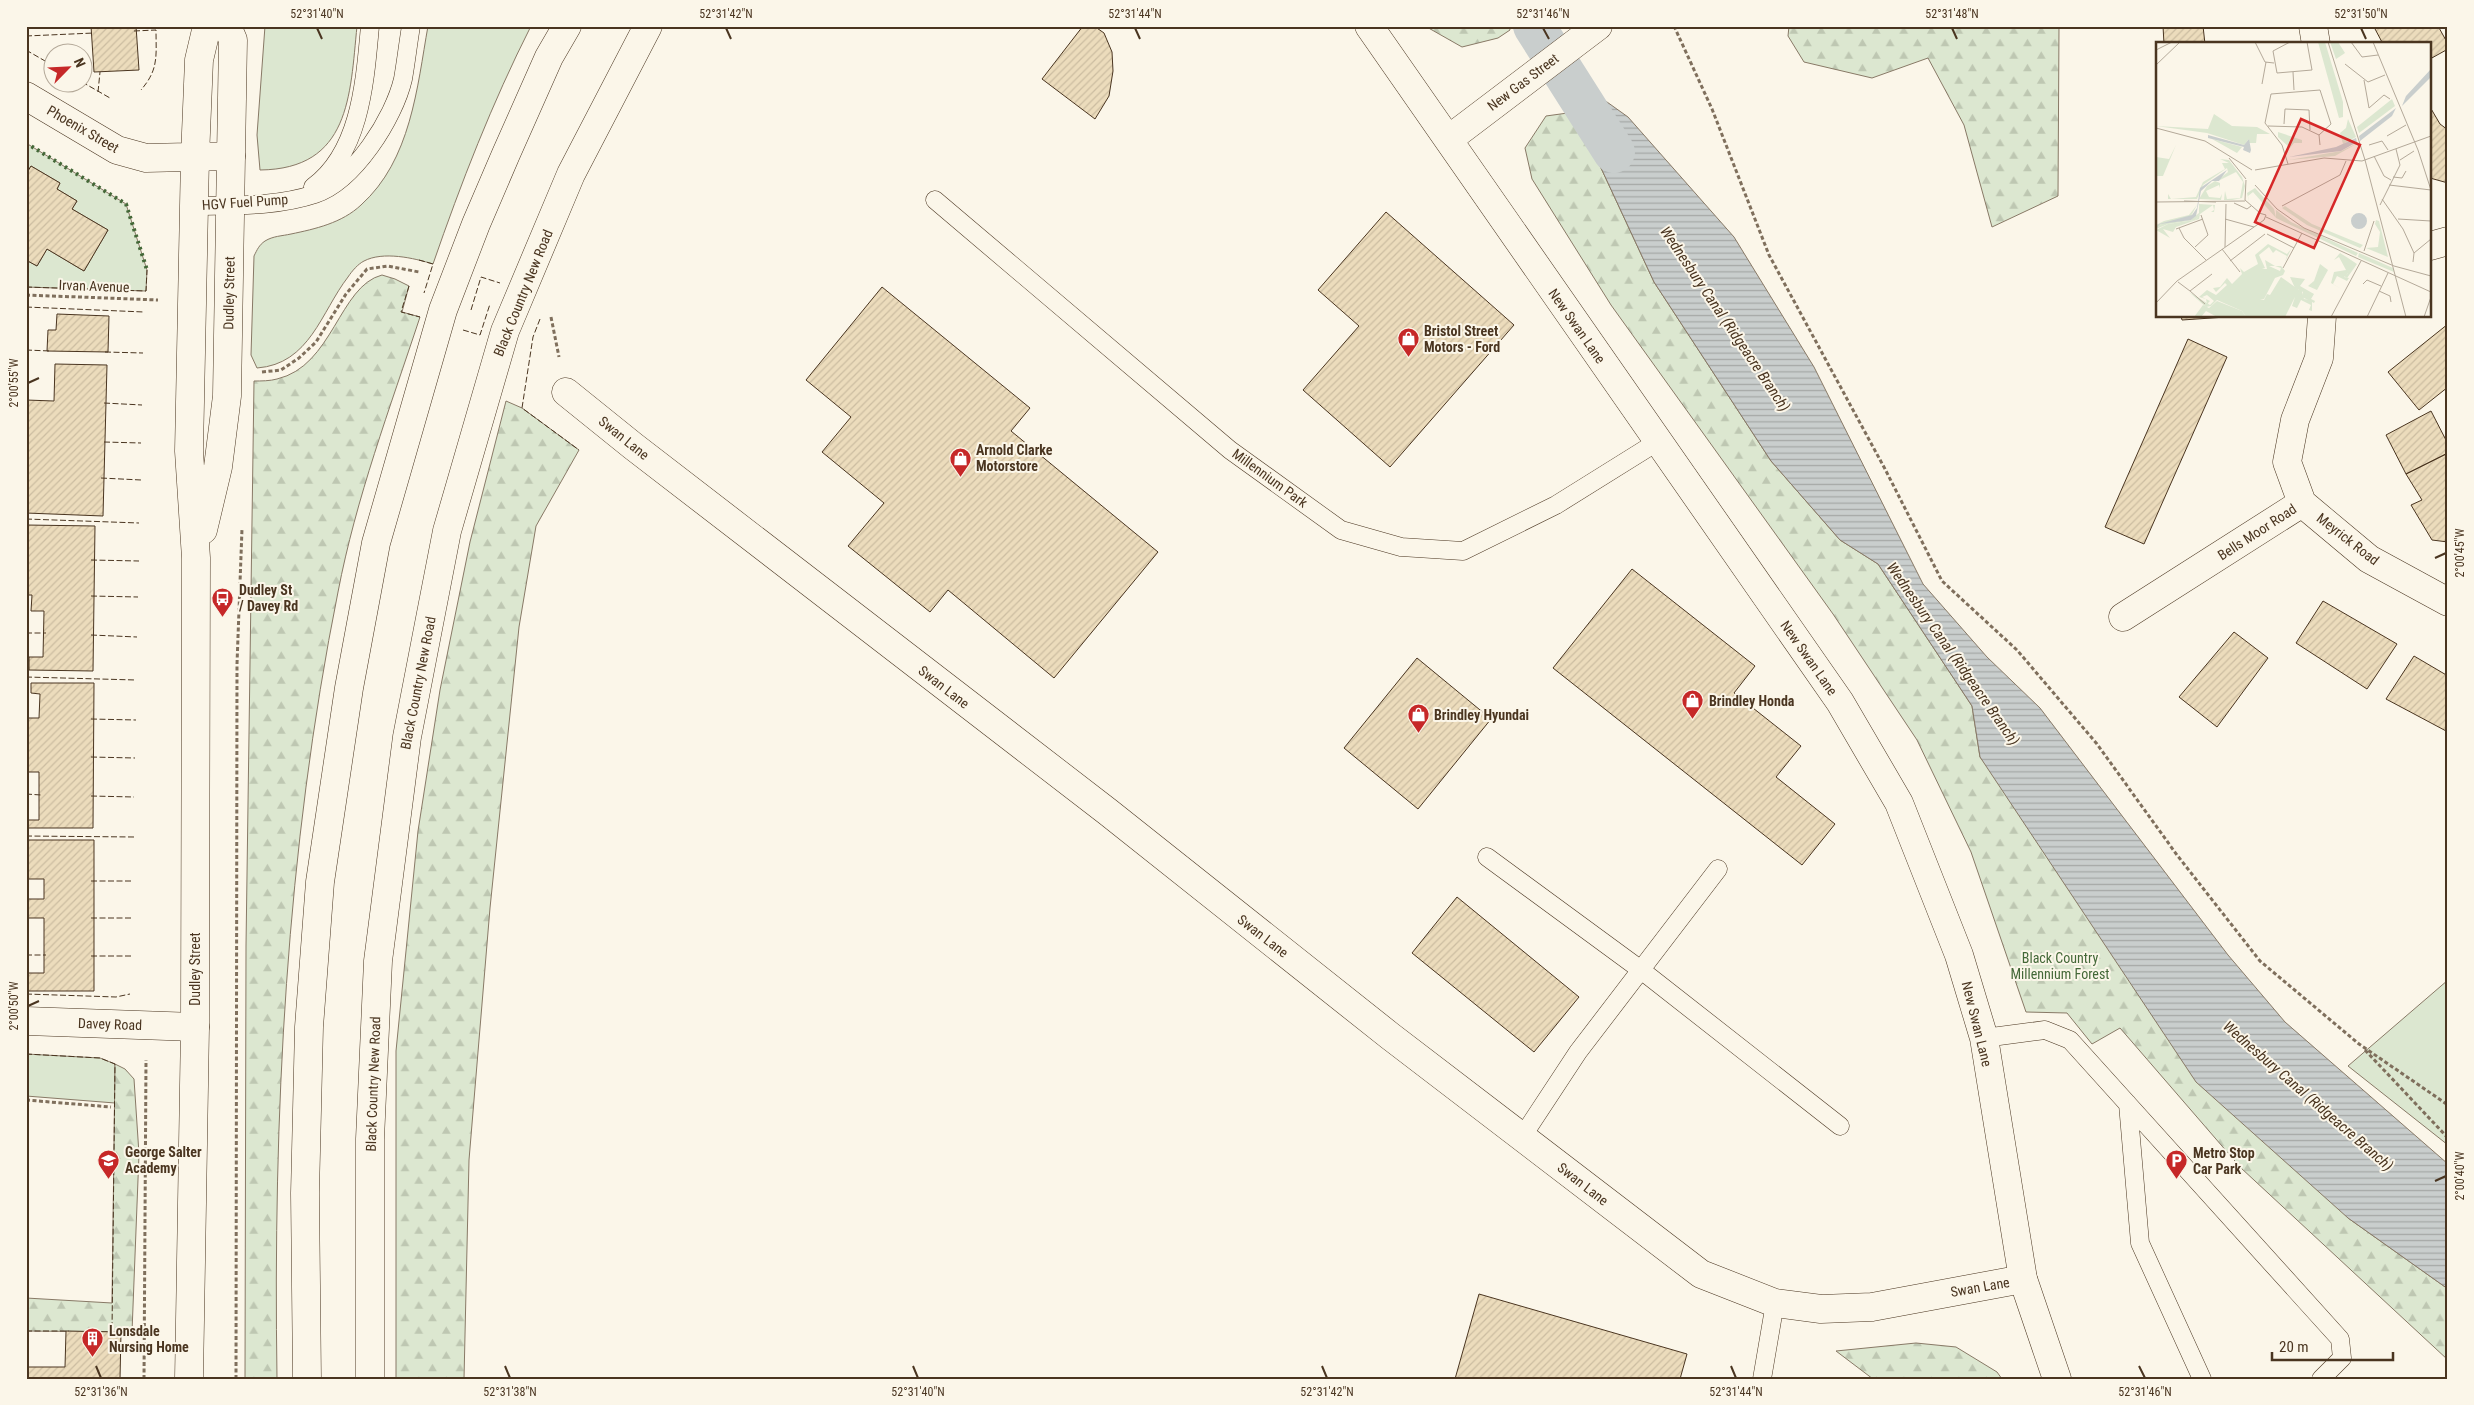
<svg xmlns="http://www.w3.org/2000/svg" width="2474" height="1405" viewBox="0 0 2474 1405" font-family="'Roboto Condensed',sans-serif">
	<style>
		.green { fill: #dce7d0; stroke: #887966 }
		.forest { fill: url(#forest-firs); stroke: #887966 }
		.water { fill: url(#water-rules); stroke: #887966 }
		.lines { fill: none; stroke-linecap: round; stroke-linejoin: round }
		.canal { stroke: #c9cecd; stroke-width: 42 }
		.building { fill: url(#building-hatch); stroke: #4a3520 }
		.service-casing { stroke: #4a3520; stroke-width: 19 }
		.minor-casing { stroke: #4a3520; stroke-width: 29 }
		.tertiary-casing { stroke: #4a3520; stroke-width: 29 }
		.secondary-casing { stroke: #4a3520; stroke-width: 29 }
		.trunk-casing { stroke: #4a3520; stroke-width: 29 }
		.path { stroke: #7f6f5c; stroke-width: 3; stroke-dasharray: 4 2.5; stroke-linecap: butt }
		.service { stroke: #fbf6e9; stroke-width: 18 }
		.minor { stroke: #fbf6e9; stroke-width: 28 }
		.tertiary { stroke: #fbf6e9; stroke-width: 28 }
		.secondary { stroke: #fbf6e9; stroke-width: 28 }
		.trunk { stroke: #fbf6e9; stroke-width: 28 }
		.hedge { stroke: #436837; stroke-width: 4; stroke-dasharray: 2.5 4; stroke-linecap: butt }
		.fence { stroke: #4a3520; stroke-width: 1; stroke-dasharray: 6 2.5; stroke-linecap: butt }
		.ticks { fill: none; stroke: #4a3520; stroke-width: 2 }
		.labels { text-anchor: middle; stroke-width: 4; stroke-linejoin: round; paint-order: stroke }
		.street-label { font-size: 14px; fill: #4a3520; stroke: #fbf6e9 }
		.poi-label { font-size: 14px; font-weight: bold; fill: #4a3520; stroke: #fbf6e9; text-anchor: start }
		.park-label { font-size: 14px; fill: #436837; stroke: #fbf6e9 }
		.water-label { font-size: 15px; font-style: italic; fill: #4a3520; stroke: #fbf6e9 }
		.inset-road { fill: none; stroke: #b4a999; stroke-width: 1 }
		.view { fill: #d62828; fill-opacity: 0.15; stroke: #d62828; stroke-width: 2.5 }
		.inset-edge { fill: none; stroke: #4a3520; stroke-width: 2.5 }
		.neatline { fill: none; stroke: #4a3520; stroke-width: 2 }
		.ticks-label { font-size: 12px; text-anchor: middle; fill: #4a3520 }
	</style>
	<defs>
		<pattern id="forest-firs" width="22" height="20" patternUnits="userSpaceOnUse" patternTransform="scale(1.25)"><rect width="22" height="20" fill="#dce7d0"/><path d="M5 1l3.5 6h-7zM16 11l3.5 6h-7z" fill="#bec7b2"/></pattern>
		<pattern id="water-rules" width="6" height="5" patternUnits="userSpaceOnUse" patternTransform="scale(1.25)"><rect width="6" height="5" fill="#c9cecd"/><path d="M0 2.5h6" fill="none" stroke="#a5a8a6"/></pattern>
		<pattern id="building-hatch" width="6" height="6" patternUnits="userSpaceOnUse" patternTransform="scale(1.25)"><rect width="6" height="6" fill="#ecdcbc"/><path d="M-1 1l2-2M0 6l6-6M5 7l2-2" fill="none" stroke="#ccbda1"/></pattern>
	</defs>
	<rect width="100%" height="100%" fill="#fbf6e9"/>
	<path class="green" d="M265,26H357C350,96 350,169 260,170L257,135Z
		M428,26H531C492,103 461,183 433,264C414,258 383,251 364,261C358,264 352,271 348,277C321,312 310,364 257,368L251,355L254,256C257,250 259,245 265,241C273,236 282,236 291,234C315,229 342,223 361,205C411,160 417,88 428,26Z
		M26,143L126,204L147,270L146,291L26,287V260L37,266L47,249L84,271L108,230L72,209L77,201L57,189L60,183L31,166L28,171L26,170Z
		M2448,980V1145L2348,1066Z
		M26,1054L100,1058L115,1064V1103L26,1096Z"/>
	<path class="forest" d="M1425,26H1509L1510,30L1498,38L1462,47Z
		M1789,26H2059L2058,196L1992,227L1964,125L1928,58L1872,78L1804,62L1788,36Z
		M1575,112L1654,282L1771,461L1840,540L1878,564L1972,706L1980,757L2348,1218L2448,1289V1360L2241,1168L2120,1028L2092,1044L2067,1013L2026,1012L1971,852L1917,740L1833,614L1611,305L1532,179L1525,148L1546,116Z
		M382,275L395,279L409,286L402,312L420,317C390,408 356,498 338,592C286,851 273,1115 277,1379H245L246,946L254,381C261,381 270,381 277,379C333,366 339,286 382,275Z
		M506,401L522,408L579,450L536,526L519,627L490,908L469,1160L464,1379H396V1051L418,831L440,690L470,542Z
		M115,1064L125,1069L134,1079L139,1154L132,1332L26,1331V1298L112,1303Z
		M1916,1343L1956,1347L1997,1372L2002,1379H1873L1836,1351Z"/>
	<path class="water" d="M1593,92L1628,117L1734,237L1814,367L1923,584L1987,657L2040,708L2228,955L2285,1022L2448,1164V1289L2348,1218L2196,1082L1980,757L1972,706L1878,564L1840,540L1771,461L1654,282L1575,112Z"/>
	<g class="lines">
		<path class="canal" d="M1534,26L1614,152"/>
	</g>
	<path class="building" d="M91,26H136L139,70L94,72Z
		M1083,26H1094L1104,33L1112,52L1113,71L1109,96L1095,119L1042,79Z
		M2163,26H2203L2205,44H2164Z
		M2377,26H2438L2448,44V49L2430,59V44H2383L2374,27Z
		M2430,107L2440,124L2448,130V183L2430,178Z
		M31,166L60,183L57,189L77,201L72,209L108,230L84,271L47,249L37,266L26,260V170L28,171Z
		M1386,212L1514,325L1390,467L1303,390L1359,326L1318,290Z
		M882,287L1030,408L1011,431L1158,552L1054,678L948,590L930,612L848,546L884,503L822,452L851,417L806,380Z
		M57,314L109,316L108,352L47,351L48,330H56Z
		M2181,316H2226V317L2182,320Z
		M2448,324V387L2419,410L2388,372Z
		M2188,339L2227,357L2144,544L2105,527Z
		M55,364L107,365L103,516L26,513V400L54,401Z
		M2431,411L2448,444V453L2406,474L2386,435Z
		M2448,453V542L2432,540L2411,505L2422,500L2406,474Z
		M26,525L95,526L93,671L29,670V657H43L44,611H31L32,595H26Z
		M1632,569L1755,666L1734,693L1801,746L1776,777L1835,824L1802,865L1553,668Z
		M2323,601L2397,644L2367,689L2296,643Z
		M2234,632L2268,658L2217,727L2179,697Z
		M2414,656L2448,676V732L2386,699Z
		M1417,658L1491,719L1418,809L1344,748Z
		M31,683H94L93,828H27V820H39V772H26V718H39L40,694L31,693Z
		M26,840H94V991H26V973H44V918H28V899H44V879H26Z
		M1457,897L1579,997L1534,1052L1412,953Z
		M1479,1294L1687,1354L1680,1379H1455Z
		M66,1331L121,1332L120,1379H26V1367H65Z"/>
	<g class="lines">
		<defs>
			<path id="service" d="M313,187C361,152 365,80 370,26
				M935,200L1230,450L1341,530L1401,547L1463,551L1556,505L1657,442
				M194,206C234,205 276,207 315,194C354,181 394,118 403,79C406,62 408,44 411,26
				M1487,857L1641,970L1840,1126
				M1984,1038L2045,1030L2070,1040L2340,1339L2342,1358L2321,1379
				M2128,1104L2140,1243L2202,1379
				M1522,1137L1578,1052L1718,869
				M1762,1379L1775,1303"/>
			<path id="minor" d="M2313,26L2316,44
				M1449,139L1598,26
				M2430,246L2448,241
				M566,392L633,446L1108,812L1390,1036L1701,1274L1775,1303L1821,1309L1872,1307L2023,1279
				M2302,503L2369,559L2448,602
				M2123,617L2302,503L2287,462L2295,420L2319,358L2322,316
				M26,1021L195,1027"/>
			<path id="tertiary" d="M203,530L218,467L227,396L231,156
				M189,1379L195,1027L196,558L189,451L195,157"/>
			<path id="secondary" d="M1369,26L1840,702L1899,803L1959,955L1984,1038L2023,1279L2057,1379
				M26,96L117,150L146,158L231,156L233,40L227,26
				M195,157L199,60L207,26"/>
			<path id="trunk" d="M307,1379L305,1193L309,1027L320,882L349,688L376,543L443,310L476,224L506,154L549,57L567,26
				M370,1379V1139L378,961L407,737L447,531L505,331L571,174L648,26"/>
		</defs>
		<use href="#service" class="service-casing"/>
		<use href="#minor" class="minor-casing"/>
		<use href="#tertiary" class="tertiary-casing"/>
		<use href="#secondary" class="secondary-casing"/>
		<use href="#trunk" class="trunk-casing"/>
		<path class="path" d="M1674,26L1712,109L1769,255L1885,469L1942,581L2017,650L2097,744L2177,855L2260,961L2359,1044L2448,1105
			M26,295L158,300
			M551,317L559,357
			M262,372L281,370L299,358L316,342L346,294L367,269L388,266L419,272
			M2365,1050L2448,1138
			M26,1100L111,1107
			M144,1379L146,1060
			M236,1379L237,664L242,529"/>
		<use href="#service" class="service"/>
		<use href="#minor" class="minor"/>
		<use href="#tertiary" class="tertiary"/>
		<use href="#secondary" class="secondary"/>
		<use href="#trunk" class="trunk"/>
		<path class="hedge" d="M26,143L126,204L147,270"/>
		<path class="fence" d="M134,31L156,30C156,56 159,69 141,90
			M26,36L94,33
			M26,50L52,65
			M82,82L110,98
			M98,92L100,72
			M419,260L433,264L424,293
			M409,286L401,312L420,317
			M26,287L146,291L147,270
			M26,307L144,312
			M471,310L481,277L500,283
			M540,319L533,337L522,408L579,450
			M463,330L480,335L490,304
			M26,350L50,351
			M105,352L143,353
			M104,403L142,405
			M104,442L141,443
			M101,478L141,480
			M26,519L139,523
			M91,560L139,561
			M91,596L138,597
			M26,633H46
			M91,635L137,637
			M26,677L136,680
			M91,719L136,720
			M91,757L135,758
			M26,794L41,795
			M91,796L134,797
			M26,836L134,837
			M91,881H133
			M91,918H132
			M26,955H46
			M91,956H131
			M26,994L116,997L130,994
			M26,1054L100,1058L115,1064L112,1331
			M26,1331H69
			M119,1332H132"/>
	</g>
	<path class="ticks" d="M317,28L322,39M726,28L731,39M1135,28L1140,39M1543,28L1549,39M1952,28L1957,39M2361,28L2366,39M28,383L39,378M2435,558L2446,553M28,1006L39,1001M2435,1181L2446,1176M96,1366L101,1378M505,1366L510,1378M913,1366L918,1378M1322,1366L1327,1378M1731,1366L1736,1378M2139,1366L2145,1378"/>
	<defs>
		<symbol id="shop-pin" viewBox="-11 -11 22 30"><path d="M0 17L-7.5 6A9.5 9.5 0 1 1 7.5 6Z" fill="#c62828" stroke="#fbf6e9"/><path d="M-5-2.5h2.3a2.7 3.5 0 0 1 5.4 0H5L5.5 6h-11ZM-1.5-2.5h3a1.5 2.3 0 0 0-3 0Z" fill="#fff"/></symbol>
		<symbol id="bus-pin" viewBox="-11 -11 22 30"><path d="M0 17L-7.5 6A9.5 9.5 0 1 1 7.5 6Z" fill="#c62828" stroke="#fbf6e9"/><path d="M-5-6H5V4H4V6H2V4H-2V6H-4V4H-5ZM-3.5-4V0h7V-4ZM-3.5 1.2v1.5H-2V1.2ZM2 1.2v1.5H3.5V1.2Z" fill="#fff"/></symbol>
		<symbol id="school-pin" viewBox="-11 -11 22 30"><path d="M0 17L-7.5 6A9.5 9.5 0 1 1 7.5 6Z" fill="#c62828" stroke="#fbf6e9"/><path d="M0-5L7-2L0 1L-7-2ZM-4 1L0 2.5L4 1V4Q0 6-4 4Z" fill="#fff"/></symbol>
		<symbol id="parking-pin" viewBox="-11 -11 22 30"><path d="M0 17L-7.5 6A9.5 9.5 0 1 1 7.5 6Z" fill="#c62828" stroke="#fbf6e9"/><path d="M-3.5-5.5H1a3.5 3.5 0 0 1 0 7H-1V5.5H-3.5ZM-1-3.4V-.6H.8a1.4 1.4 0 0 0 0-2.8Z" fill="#fff"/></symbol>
		<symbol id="building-pin" viewBox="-11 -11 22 30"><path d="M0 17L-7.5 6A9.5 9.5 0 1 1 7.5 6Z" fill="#c62828" stroke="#fbf6e9"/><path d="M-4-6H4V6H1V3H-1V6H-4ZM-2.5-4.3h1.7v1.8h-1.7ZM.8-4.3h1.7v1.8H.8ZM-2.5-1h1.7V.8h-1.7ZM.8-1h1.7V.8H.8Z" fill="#fff"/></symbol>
	</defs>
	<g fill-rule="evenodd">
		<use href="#shop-pin" x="1396" y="326" width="25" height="34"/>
		<use href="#shop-pin" x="948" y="446" width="25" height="34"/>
		<use href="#bus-pin" x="210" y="586" width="25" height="34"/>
		<use href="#shop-pin" x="1680" y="688" width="25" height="34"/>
		<use href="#shop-pin" x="1406" y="702" width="25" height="34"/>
		<use href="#school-pin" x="96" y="1148" width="25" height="34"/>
		<use href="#parking-pin" x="2164" y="1148" width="25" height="34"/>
		<use href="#building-pin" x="80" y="1326" width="25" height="34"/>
	</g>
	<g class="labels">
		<g class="street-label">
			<text transform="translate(1523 82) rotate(-37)" y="5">New Gas Street</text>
			<text transform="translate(83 129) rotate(30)" y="5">Phoenix Street</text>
			<text transform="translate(245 202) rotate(-4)" y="5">HGV Fuel Pump</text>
			<text transform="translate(94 286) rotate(2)" y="5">Irvan Avenue</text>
			<text transform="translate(229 293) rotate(-89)" y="5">Dudley Street</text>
			<text transform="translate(523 293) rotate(-68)" y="5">Black Country New Road</text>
			<text transform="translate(1577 326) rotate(55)" y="5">New Swan Lane</text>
			<text transform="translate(624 438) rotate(39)" y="5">Swan Lane</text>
			<text transform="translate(1270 478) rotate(36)" y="5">Millennium Park</text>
			<text transform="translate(2257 532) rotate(-33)" y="5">Bells Moor Road</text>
			<text transform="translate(2348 539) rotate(38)" y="5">Meyrick Road</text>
			<text transform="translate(1809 658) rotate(55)" y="5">New Swan Lane</text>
			<text transform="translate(418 683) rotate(-79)" y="5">Black Country New Road</text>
			<text transform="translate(944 687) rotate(38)" y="5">Swan Lane</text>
			<text transform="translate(1263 936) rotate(38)" y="5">Swan Lane</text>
			<text transform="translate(195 969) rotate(-90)" y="5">Dudley Street</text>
			<text transform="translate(110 1024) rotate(2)" y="5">Davey Road</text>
			<text transform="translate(1977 1024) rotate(76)" y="5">New Swan Lane</text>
			<text transform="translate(373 1084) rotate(-88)" y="5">Black Country New Road</text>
			<text transform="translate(1583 1184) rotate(38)" y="5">Swan Lane</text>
			<text transform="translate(1980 1287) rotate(-10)" y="5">Swan Lane</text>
		</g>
		<g class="poi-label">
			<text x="1424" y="336">Bristol Street<tspan x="1424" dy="16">Motors - Ford</tspan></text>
			<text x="976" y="455">Arnold Clarke<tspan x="976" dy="16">Motorstore</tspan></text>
			<text x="239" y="595">Dudley St<tspan x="239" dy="16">/ Davey Rd</tspan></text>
			<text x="1709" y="706">Brindley Honda</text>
			<text x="1434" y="720">Brindley Hyundai</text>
			<text x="125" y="1157">George Salter<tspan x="125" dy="16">Academy</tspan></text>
			<text x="2193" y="1158">Metro Stop<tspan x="2193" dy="16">Car Park</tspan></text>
			<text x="109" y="1336">Lonsdale<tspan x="109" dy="16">Nursing Home</tspan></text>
		</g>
		<g class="park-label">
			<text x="2060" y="963">Black Country<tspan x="2060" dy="16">Millennium Forest</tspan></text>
		</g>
		<g class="water-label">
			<text transform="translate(1725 319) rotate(56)" y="5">Wednesbury Canal (Ridgeacre Branch)</text>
			<text transform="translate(1953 654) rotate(55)" y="5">Wednesbury Canal (Ridgeacre Branch)</text>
			<text transform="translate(2308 1096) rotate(41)" y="5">Wednesbury Canal (Ridgeacre Branch)</text>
		</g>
	</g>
	<g transform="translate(2156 42)">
		<rect width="275" height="275" fill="#fbf6e9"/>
		<path d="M192,77L200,95L187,102L184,91L190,86ZM20,103L7,134H0V115L13,117ZM64,117L73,118L86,135L89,144L86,156L76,158H68L69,149L71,157L84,156L87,140L80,130L64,138V146L63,143L50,149L53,155L64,156L66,152L65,158L43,157L51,144L59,139L64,141V136L72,130L71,126L47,143L41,157H12V152L15,157L40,155L47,140L69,127L66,121H73ZM99,146L118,167L120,176L97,150L92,154L93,160L91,151ZM43,162L59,163L58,170H55L58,168L57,163L44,172L43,177L20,185L17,190L7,187L14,196L0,188L12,182L39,178L44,172ZM112,202L131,212L135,207L129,220L131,214L120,208L117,211L113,205L103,213L109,226L106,227H111L109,218L119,224H113L124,229L125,226L119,224H125L129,229L127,233L119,236L108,257H104L108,258L111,252L114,253L125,235L143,248L145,246L148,257L156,258V269L153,268L155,263L145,258L141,266L136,264L139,255L129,275H90L86,269L61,258L55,264L50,265L33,250L54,263L58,259L51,253L46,255L54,259L51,262L50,257L43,255L51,248L60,253L71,243L69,241L60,250L57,246L64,245L71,236L76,242L86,232L84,226L88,230L102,222L99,213ZM184,211L192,216V231L188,235L193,236L191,239L181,234L177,242L187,248L175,241L178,230L190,228L183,215L178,218Z" fill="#dce7d0"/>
		<path d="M162,0H169L187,60V75L183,76ZM174,0H182L189,11L180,17ZM236,57L239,64L203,91L201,85ZM58,72L76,84L101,85L114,92H101L100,101H93V97L88,103L51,91L0,84L52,87ZM122,90L146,98V101H138L134,106L122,95ZM56,97L86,105L81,111ZM202,101L179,114L133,118L185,109ZM129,164L156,182L207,203L204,206L151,183L126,166ZM120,168L135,180L202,211L200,214L120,176ZM220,178L223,179L232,215L210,206L222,205L224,190L219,182ZM203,211L237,226L238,230L202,215ZM192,216L201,222L191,236L188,234L192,231ZM61,259L86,269L90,275H61L50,269L45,275H38L47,263L53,266Z" fill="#dce7d0"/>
		<path d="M43,162L44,166V172L39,178L12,182L0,187V183L8,179L33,173L41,163L35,174L13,180L35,178L43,171Z" fill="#dce7d0"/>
		<path d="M164,222L172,228L161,248L152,244L158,239ZM134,235L149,237L144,244L158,252L155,257L159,259L158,261L146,255L147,250L139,246Z" fill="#dce7d0"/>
		<path d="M275,27V35L246,64L250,54ZM240,66L236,74L204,99L203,94ZM52,93L88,103L93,97L95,108L94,111L87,108L88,105L52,96ZM200,96L201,100L185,109L133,115L180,105ZM71,128L63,139H56L45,149L40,174L35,178L4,182L0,186L3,182L36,173L41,166L44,146ZM195 179a8 8 0 1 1 16 0a8 8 0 1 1-16 0Z" fill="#c9cecd"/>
		<path class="inset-road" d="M99,0L109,20L118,21M134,0L117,9L121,31L156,28L151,0M172,0L209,118L250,275M195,0L206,15L222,13M217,0L262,108L275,148M0,8L16,0M189,22L212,40L229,33M0,23L24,0M137,30L138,48M208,38L213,66L228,53L234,57M106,42L110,20M128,82L129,67L153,68L154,88M112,84L146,85L163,93L164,103M0,86L49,99L96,128M231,94L250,83M213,103L226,99L232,108M218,114L228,134L235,138M73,116L90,137M244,118L258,109M132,122L126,103L109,81L115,52L164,48L175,82L163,93M99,128L168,116L206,119L275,94M237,135L246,136L250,129M90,138L89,158L104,171M99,143L121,167L148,186L238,224L275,234M233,143L275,148M226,157L247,187L258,211L257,220M28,159L60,160M0,160L89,159M78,161L91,167L95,164M224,163L244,123L240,107M126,164L184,133L190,119M110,175L275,250M69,177L98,185M242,177L275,179M23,186L28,196L50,218M20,187L47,177M111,192L138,206M39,205L52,193L45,173M69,205L70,162M66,207L84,230M208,209L218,179M258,211L275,197M74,219L109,192M127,226L146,191M22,240L34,249L56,232M207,242L211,238L225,244M34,249L49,262M223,249L234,254L235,260M0,261L21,239L108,178L110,173L103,171M175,275L205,219M211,275L232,231M268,275L275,255"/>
		<path class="view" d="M145,77L204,103L158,206L99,180Z"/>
		<rect width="275" height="275" class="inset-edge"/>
	</g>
	<rect width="2474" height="1405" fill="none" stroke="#fbf6e9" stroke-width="55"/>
	<g transform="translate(68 68) rotate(66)"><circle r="24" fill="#fbf6e9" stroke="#b4a999"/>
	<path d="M0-4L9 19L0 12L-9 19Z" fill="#c62828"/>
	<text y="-8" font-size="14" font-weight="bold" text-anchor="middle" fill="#4a3520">N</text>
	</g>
	<path d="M2272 1352v8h121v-8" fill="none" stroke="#4a3520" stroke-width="2.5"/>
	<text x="2279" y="1352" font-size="15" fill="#4a3520" stroke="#fbf6e9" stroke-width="4" paint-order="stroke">20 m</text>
	<rect x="28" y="28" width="2418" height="1350" class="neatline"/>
	<g class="ticks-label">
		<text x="317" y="18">52°31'40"N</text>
		<text x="726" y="18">52°31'42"N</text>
		<text x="1135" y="18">52°31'44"N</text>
		<text x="1543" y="18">52°31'46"N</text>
		<text x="1952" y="18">52°31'48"N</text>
		<text x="2361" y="18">52°31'50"N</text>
		<text transform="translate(14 383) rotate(-90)" y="4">2°00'55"W</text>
		<text transform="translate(2460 553) rotate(-90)" y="4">2°00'45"W</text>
		<text transform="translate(14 1006) rotate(-90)" y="4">2°00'50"W</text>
		<text transform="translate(2460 1176) rotate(-90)" y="4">2°00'40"W</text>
		<text x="101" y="1396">52°31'36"N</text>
		<text x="510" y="1396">52°31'38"N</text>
		<text x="918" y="1396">52°31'40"N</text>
		<text x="1327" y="1396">52°31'42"N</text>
		<text x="1736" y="1396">52°31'44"N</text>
		<text x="2145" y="1396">52°31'46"N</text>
	</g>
</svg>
